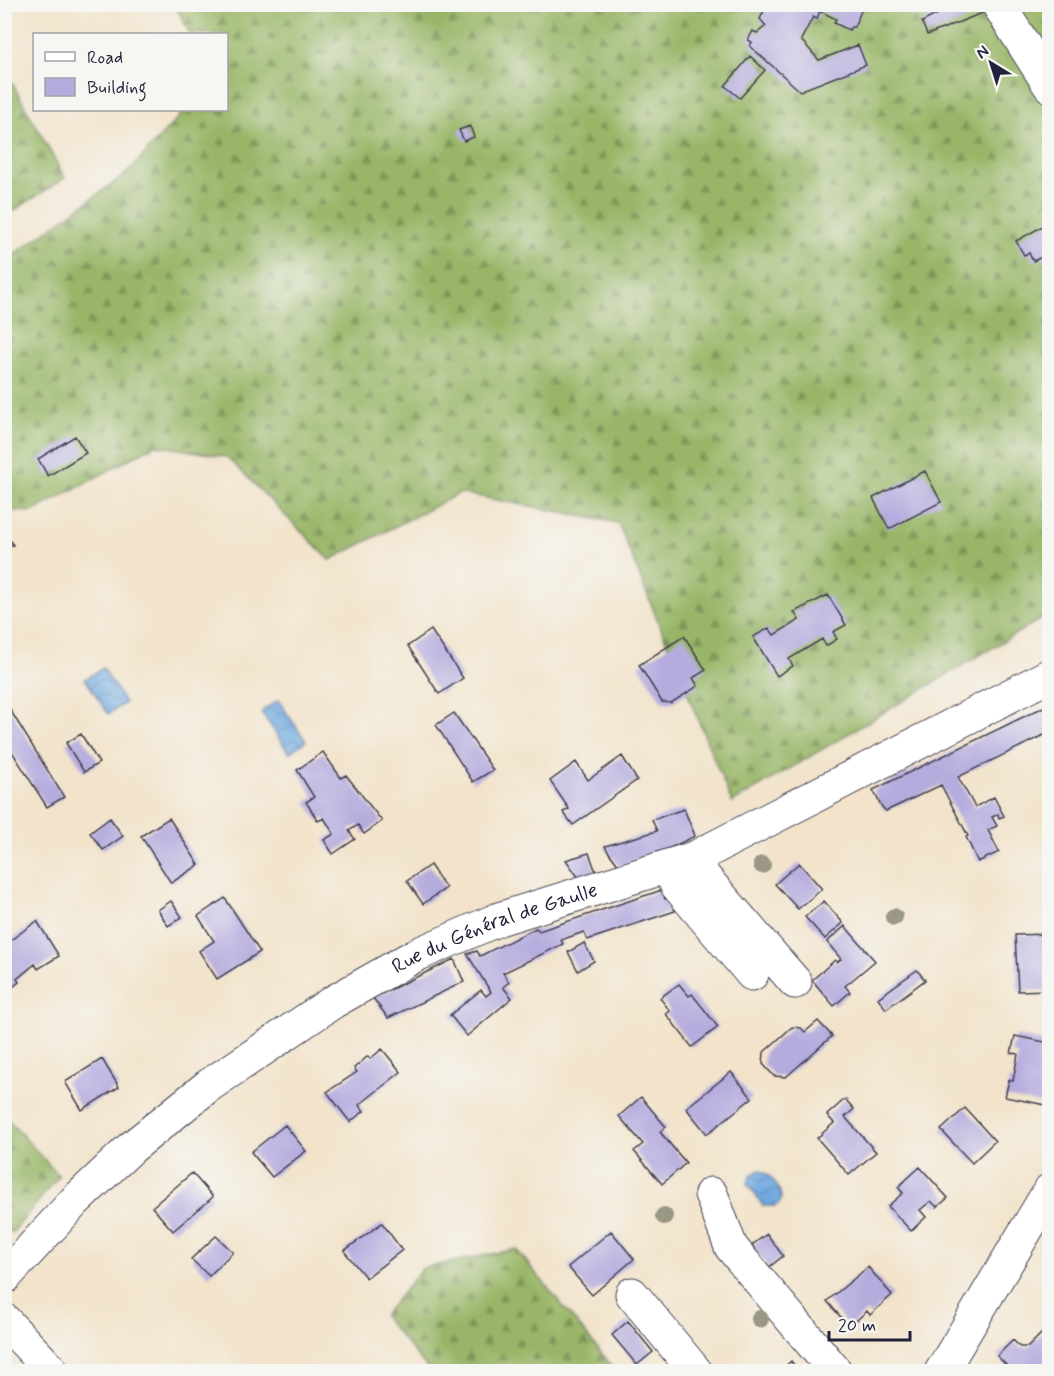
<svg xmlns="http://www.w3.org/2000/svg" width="1054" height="1376" viewBox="0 0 1054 1376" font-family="Mynerve,sans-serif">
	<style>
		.forest { fill: url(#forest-firs); stroke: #5e6c52; stroke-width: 1.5 }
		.water { fill: url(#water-waves); stroke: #49668e; stroke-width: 1.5 }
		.building { fill: #b5acde }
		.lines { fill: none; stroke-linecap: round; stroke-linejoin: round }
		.minor-casing { stroke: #413f50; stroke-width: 35 }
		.major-casing { stroke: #413f50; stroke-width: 35 }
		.highway-casing { stroke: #413f50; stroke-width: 35 }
		.minor { stroke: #fff; stroke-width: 33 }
		.major { stroke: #fff; stroke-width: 33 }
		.highway { stroke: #fff; stroke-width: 33 }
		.tree { fill: #9a9785 }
		.labels { text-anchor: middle; stroke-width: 4.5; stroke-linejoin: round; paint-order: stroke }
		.street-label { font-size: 21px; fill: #22223b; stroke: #f6f6f2 }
	</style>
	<defs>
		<pattern id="forest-firs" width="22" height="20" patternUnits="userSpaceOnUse" patternTransform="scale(1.5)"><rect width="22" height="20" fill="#99b668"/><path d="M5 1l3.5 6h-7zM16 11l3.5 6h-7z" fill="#7c9457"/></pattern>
		<pattern id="water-waves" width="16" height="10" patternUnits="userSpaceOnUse" patternTransform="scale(1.5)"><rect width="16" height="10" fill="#70a9e0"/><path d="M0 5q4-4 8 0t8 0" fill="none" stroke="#5c89b7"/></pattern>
	</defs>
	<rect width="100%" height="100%" fill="#f6f6f2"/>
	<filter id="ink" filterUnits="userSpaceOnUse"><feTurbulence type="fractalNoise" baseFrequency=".0167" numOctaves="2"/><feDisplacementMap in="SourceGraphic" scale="12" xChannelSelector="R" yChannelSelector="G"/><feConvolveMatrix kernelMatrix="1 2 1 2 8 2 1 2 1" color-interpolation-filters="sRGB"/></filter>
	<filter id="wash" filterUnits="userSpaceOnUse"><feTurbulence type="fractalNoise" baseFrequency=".008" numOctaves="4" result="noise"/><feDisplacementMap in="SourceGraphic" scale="24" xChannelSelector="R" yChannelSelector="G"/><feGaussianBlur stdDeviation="1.35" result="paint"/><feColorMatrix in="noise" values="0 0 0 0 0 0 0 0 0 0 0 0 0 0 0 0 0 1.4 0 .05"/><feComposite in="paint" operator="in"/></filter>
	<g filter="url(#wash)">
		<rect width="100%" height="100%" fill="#f2e3ca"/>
		<path class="forest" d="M175,5H1049V614L732,803L618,523L460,493L330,560L227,457L155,445L32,512L5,510L4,262L127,173L185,110H226V34H190Z
			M5,70L65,178L5,216H4Z
			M5,1116L59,1176L12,1233L5,1225Z
			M516,1249L616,1371H430L383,1316L423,1268Z"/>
		<path class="water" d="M103,668L125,703L108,714L85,679Z
			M278,700L306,741L289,753L261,712Z
			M759,1170C771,1174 782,1189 781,1201L776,1206H763L748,1184L750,1176Z"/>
		<g id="blocks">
			<path class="building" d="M774,4H864L854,27H851L849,30L834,23L836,19L820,11L817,19L813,17L801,40L819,60L858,45L866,65L800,91L750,46L752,42L748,40L753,31L757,33L766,26L760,19L766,7Z
				M957,4H983L987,11L927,35L922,22Z
				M750,56L765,70L740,98L725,86Z
				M470,126L474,137L464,141L459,130Z
				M1050,222V262L1046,264L1042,257L1033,261L1029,253L1024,255L1016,241Z
				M75,436L86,453L48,476L38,459Z
				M925,471L941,502L889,529L873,498Z
				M6,534L13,545L4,549V535Z
				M828,595L846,625L833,632L837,639L826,646L822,639L789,659L793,666L777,676L753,637L769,628L774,635L799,620L794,612Z
				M431,630L463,678L439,694L408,646Z
				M684,636L706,670L693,678L698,686L671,703L662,702L639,665Z
				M4,700L64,797L47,807L4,739Z
				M1050,704V732L958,777L975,807L994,797L1004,816L999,818L998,814L992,817L997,826L988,830L999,852L978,862L966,837L968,836L941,785L886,811L882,807L873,790Z
				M454,713L493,770L473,782L436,725Z
				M81,734L99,763L84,772L66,743Z
				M323,752L341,778L346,775L382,821L364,834L358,825L349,831L355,839L333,854L324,840L334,834L324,818L318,821L306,802L314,797L297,770Z
				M622,756L637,780L573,825L563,812L569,809L550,781L576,762L588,780Z
				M684,809L695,836L672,847L619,866L607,850L605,846L657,831L652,820Z
				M110,818L123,836L103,850L90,833Z
				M169,818L199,865L171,883L141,836Z
				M589,853L596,872L578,877L566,860Z
				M799,863L822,889L798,909L775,884Z
				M430,865L446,888L423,904L407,881Z
				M662,890L665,899L670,897L675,911L587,940L584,932L561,940L563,944L503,973L509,982L503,987L512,998L467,1036L450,1015L481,990L486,996L491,992L467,954L477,951L480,956L536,928L539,931Z
				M225,898L260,952L217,979L199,951L214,941L198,916Z
				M171,901L182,917L168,926L158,910Z
				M824,901L843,923L825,939L805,917Z
				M37,921L59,956L38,969L35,964L17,979L19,982L4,994V945Z
				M845,926L875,961L845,986L850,992L834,1006L812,980L835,960L837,962L841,959L827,942Z
				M1048,934L1050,990L1018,991L1015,935Z
				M584,943L594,961L578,971L568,952Z
				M454,959L464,982L388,1018L373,998Z
				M917,970L925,980L886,1009L878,998Z
				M679,984L689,996L692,994L718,1027L692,1047L666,1014L670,1011L660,998Z
				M818,1021L832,1036L786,1077L774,1076L763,1064L764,1052L792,1027L801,1028L805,1032Z
				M1015,1036L1050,1043V1087L1046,1105L1005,1097L1009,1080L1013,1081L1018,1054L1011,1053Z
				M382,1049L401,1072L359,1105L364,1111L350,1122L327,1092L357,1072L354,1068L368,1056L370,1059Z
				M102,1059L119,1087L82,1110L65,1082Z
				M731,1072L752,1098L707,1134L686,1108Z
				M641,1097L666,1127L660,1132L686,1163L662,1184L634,1151L643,1144L619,1116Z
				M845,1099L854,1109L845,1117L876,1152L849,1175L817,1138L834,1123L827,1115Z
				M965,1108L995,1141L972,1163L941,1130Z
				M285,1125L306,1151L272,1177L251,1152Z
				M920,1167L948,1198L937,1207L931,1201L920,1210L926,1217L911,1231L888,1206L903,1193L898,1187Z
				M192,1173L213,1197L173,1231L152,1207Z
				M382,1223L402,1250L366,1278L344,1251Z
				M611,1231L634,1259L592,1295L568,1267Z
				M767,1234L783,1256L768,1268L752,1245Z
				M216,1236L233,1252L209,1276L191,1259Z
				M868,1267L892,1295L870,1315L867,1311L849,1327L827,1301Z
				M1050,1279V1295L1042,1288Z
				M628,1321L653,1352L637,1365L612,1335Z
				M1047,1328L1050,1330V1372H1013L997,1356L1013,1340L1020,1347H1028Z
				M791,1361L799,1372H779Z"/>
		</g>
	</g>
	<g filter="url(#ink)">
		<use href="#blocks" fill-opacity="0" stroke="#413f50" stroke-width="1.5"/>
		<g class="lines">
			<defs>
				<path id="minor" d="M998,4L1050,86
					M694,858L704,877L795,982
					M669,866L676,884L752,974
					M711,1194L731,1247L836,1372
					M632,1294L696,1372
					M941,1372L1050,1190"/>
				<g id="major">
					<path id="s1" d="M4,1278L75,1201L131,1148L208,1086L333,1002L416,955L499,919L694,858L1050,675"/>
				</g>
				<path id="highway" d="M4,1320L53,1372"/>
			</defs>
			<use href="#minor" class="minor-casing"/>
			<use href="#major" class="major-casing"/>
			<use href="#highway" class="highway-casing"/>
			<use href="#minor" class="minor"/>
			<use href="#major" class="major"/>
			<use href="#highway" class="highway"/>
		</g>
		<g class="tree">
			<circle cx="762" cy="865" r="9"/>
			<circle cx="894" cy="917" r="9"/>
			<circle cx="664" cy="1216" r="9"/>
			<circle cx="760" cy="1319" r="9"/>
		</g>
	</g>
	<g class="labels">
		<g class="street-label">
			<text dy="7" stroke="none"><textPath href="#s1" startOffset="610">Rue du Général de Gaulle</textPath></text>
		</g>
	</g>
	<rect width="1054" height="1376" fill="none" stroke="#f6f6f2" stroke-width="24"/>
	<rect x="33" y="33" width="195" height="78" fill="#f6f6f2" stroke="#a1a1a9" stroke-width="1.5"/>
	<rect x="45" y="52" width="30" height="9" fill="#ffffff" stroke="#a1a1a9" stroke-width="1.5"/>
	<text x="87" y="63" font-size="18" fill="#22223b">Road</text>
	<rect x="45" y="78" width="30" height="18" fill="#b5acde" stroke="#a1a1a9" stroke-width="1.5"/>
	<text x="87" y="93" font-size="18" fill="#22223b">Building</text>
	<g transform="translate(991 63) rotate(322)" stroke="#f6f6f2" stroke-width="4.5" paint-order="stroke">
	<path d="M0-4.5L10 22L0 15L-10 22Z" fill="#22223b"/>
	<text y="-9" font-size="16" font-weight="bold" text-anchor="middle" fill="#22223b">N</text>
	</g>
	<path d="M829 1331v9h81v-9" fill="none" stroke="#22223b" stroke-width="3"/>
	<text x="838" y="1331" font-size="18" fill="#22223b" stroke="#f6f6f2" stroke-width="4.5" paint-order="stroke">20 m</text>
</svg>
